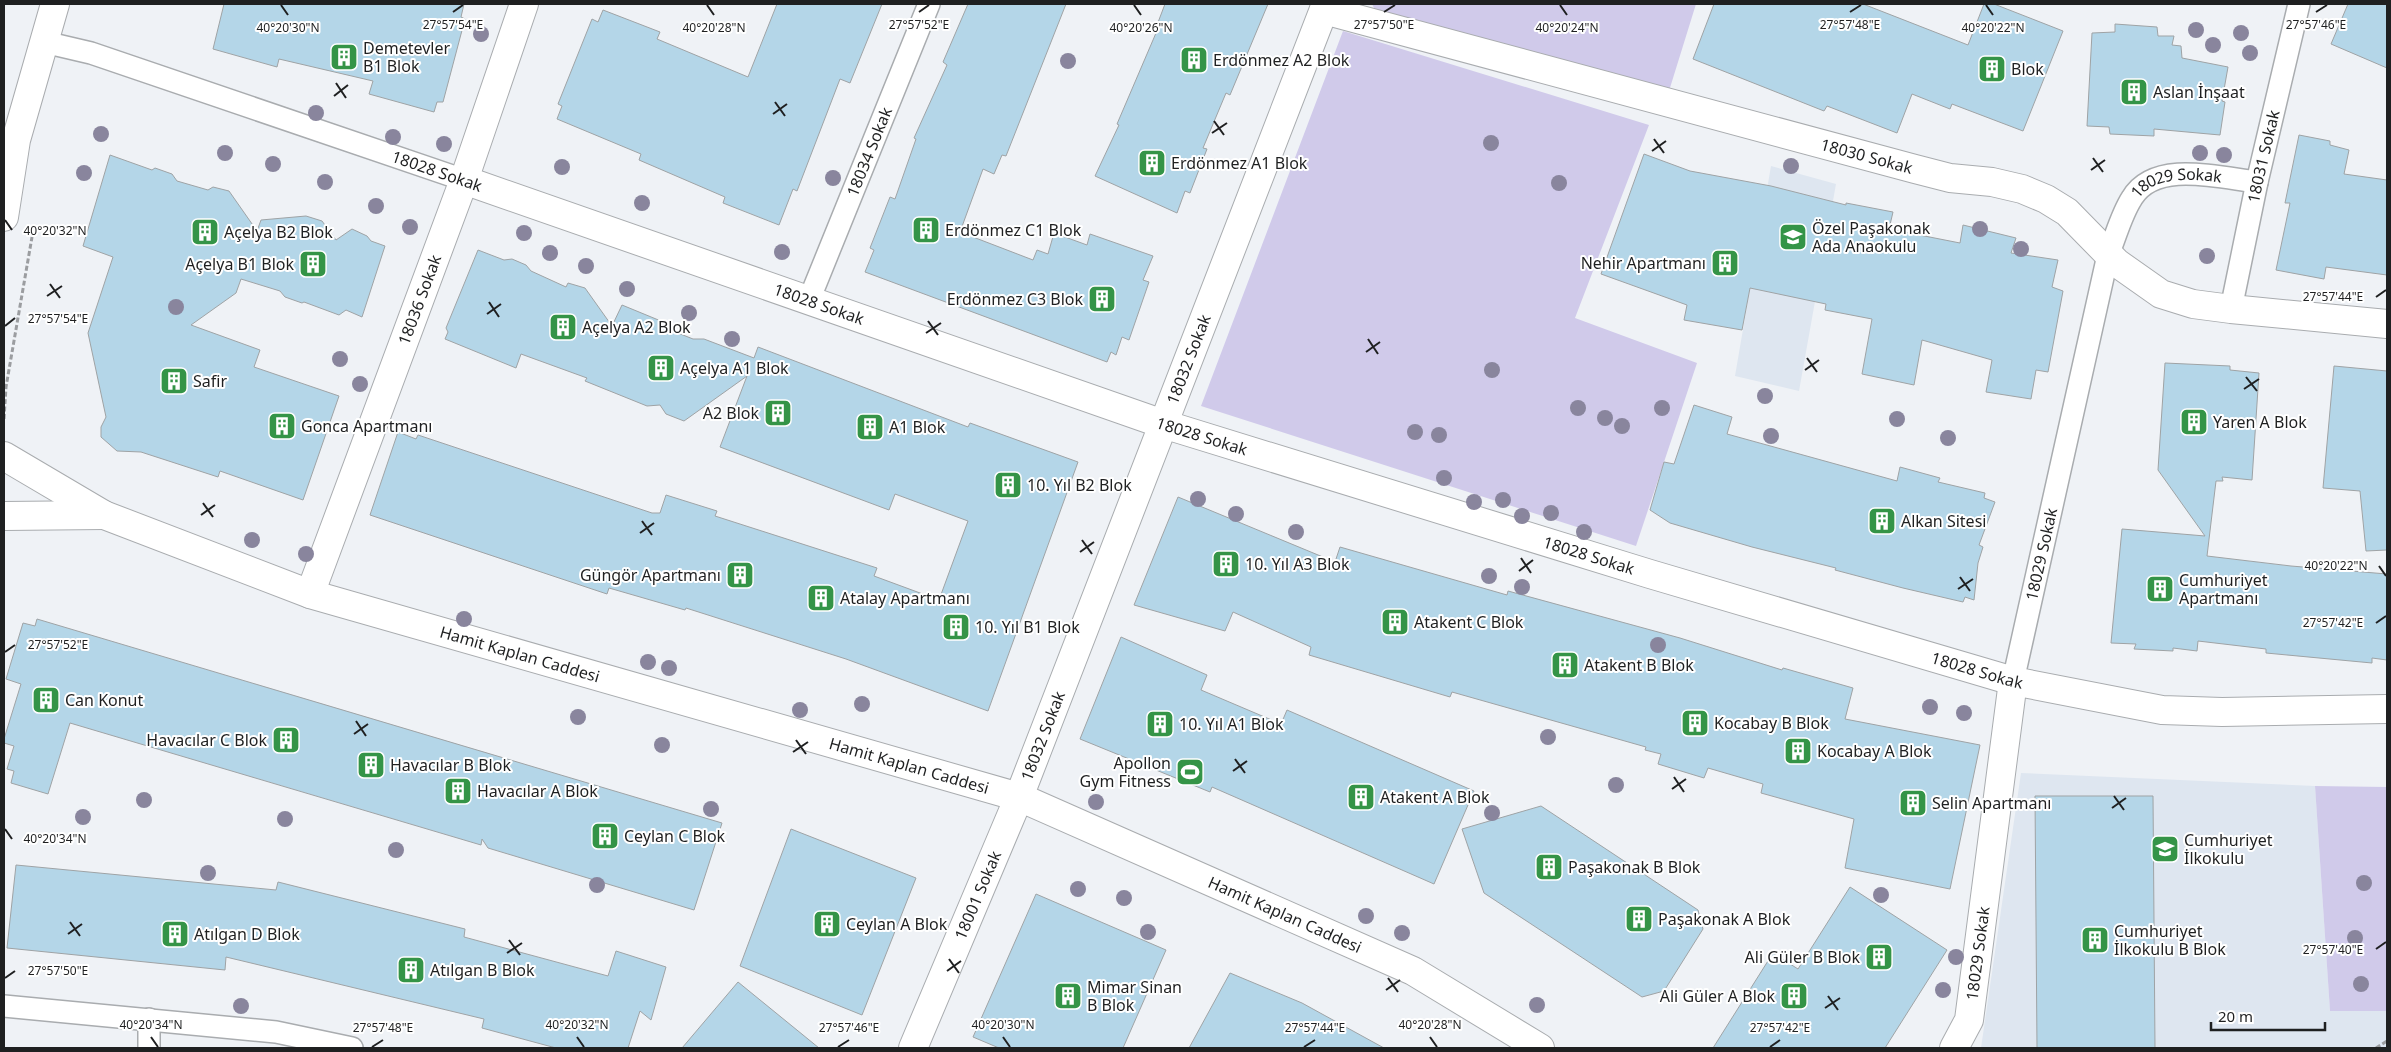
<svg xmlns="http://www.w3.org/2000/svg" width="2391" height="1052" viewBox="0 0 2391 1052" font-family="'Noto Sans',sans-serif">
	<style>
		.built { fill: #dee6f0 }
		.green { fill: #d0caea }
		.building { fill: #b4d6e8; stroke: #9fa3a5 }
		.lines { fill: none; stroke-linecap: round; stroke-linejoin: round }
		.service-casing { stroke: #a9acaf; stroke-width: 24 }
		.minor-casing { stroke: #a9acaf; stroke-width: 30 }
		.secondary-casing { stroke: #a9acaf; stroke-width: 30 }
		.primary-casing { stroke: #a9acaf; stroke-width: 30 }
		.path { stroke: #9b9da0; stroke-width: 3; stroke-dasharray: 5 2.5; stroke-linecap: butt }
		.service { stroke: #fff; stroke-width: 21 }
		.minor { stroke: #fff; stroke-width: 28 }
		.secondary { stroke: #fff; stroke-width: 28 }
		.primary { stroke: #fff; stroke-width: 28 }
		.tree { fill: #89859d }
		.ticks { fill: none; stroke: #1f2021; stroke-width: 2 }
		.labels { text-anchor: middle; stroke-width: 4; stroke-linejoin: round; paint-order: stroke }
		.poi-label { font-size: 16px; fill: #1f2021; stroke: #fff; text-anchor: start }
		.street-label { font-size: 16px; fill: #1f2021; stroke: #fff }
		.ticks-label { font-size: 12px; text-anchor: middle; fill: #1f2021; stroke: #fff; stroke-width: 4; stroke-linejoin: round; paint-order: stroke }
	</style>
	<rect width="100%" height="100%" fill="#eff2f6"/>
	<path class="built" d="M1771,166L1836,184L1799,391L1735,376Z
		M2021,773L2315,786L2330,1011H2387V1048H1981Z"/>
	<path class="green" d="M1372,4H1696L1669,91L1376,12Z
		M1343,31L1649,125L1575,318L1697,363L1636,546L1201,406Z
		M2315,786L2387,787V1011H2330Z"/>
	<path class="building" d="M224,4H464L461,17L465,19L443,102H437L434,112L369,94L373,81L279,59L277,67L213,49Z
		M777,4H882L850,83L840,79L797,191L793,189L779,225L723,203L725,197L639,160L641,154L557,119L562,106L558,104L592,19L598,22L603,10L660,32L657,39L748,77Z
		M968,4H1066L1006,156L1002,155L994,174L983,169L960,232L1033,260L1037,250L1048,254L1054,233L1087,245L1090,234L1153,256L1143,280L1149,282L1129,340L1122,337L1116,355L1111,352L1107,362L865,272L874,250L870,248L890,197L895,199L916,139L914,138L947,65L943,62Z
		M1165,4H1268L1230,95L1226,93L1203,148L1207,149L1190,193L1185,191L1177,213L1095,176L1119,125L1117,124L1159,26L1157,25Z
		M1714,4H1863L1968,45L1984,4H1994L2063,31L2023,131L1952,104L1950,109L1912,94L1897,133L1827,106L1824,111L1693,59Z
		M2348,4H2387V68L2331,44Z
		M2115,24L2157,27L2158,36H2174L2172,45L2181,46L2182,58L2228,67L2222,101L2225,102L2220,135L2154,129V136L2110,134L2109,127L2087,126L2092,33L2115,32Z
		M2299,135L2330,141V145L2349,150L2344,174L2387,180V275L2326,267L2324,279L2276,270L2290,203H2285Z
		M1644,154L1690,171L1771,186L1846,205V203L1893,212L1889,229L1960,243L1963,225L2016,238L2011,253L2058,260L2052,287L2063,291L2048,372L2036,370L2031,399L1986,392L1992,360L1922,340L1914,385L1862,374L1872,319L1825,310L1826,304L1750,288L1742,330L1684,320L1687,305L1601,274Z
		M110,155L152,170L155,168L172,174L177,181L208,190L213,187L229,191L257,231L261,220L306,216L322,221L336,240L352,229L367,236L371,241L385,246L362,317L346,310L339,315L304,302L302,303L285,297L280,291L241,279L236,293L191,325L260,350L254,367L339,396L303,500L220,471L218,477L141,452L117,451L101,437V427L106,417L88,333L113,257L83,246Z
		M478,250L504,260L512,259L526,265L531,271L566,287L568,283L585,288L612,326L622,305L673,326L678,333L693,339H704L754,358L758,347L968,427L970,423L1078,462L988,711L846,659L686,608L685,610L609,588L607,594L370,515L398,432L416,439L418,435L652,513H660L666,495L717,511L715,516L877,568L874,576L939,600L968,521L895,494L889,510L720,447L747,376L684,421L666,414L660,405L647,406L585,381L587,378L521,354L516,368L445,339L448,332L446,328Z
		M2165,363L2230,366V370L2259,373L2252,480L2222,477L2223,481H2216L2207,556L2291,566L2387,574V660L2372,658V663L2266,653V649L2198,641L2197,651L2173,648V651L2134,649L2136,644L2111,643L2122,529L2205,536L2158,470Z
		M2334,366L2387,371V550L2366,551L2360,491L2323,488Z
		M1694,405L1732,417L1727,434L1897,481L1900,467L1940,478L1938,482L1985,493L1984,498L1995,502L1979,545L1983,547L1978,563L1974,600L1965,597L1963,602L1903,588L1835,570L1836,568L1752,547L1670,523L1650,510L1664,462L1674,464Z
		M1178,497L1335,562L1340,547L1507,595L1508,591L1680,638L1782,670L1783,668L1853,688L1845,719L1980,745L1950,889L1845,868L1854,819L1761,793L1763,784L1708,768L1704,778L1658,764L1661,754L1645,750L1646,747L1452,692L1450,697L1309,655L1311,647L1233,612L1225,631L1134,605Z
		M37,619L722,823L694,910L488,848L482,839L481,845L70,723L48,794L11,783L14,771L7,769L14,746L4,743V739L21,684L6,679L23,623L35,626Z
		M1121,637L1207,675L1201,690L1281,724L1287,710L1474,791L1434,884L1212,787L1210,792L1080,739Z
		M2035,796H2153L2155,1048H2037Z
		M1541,806L1698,910L1703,929L1664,991L1642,997L1484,893L1462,829Z
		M791,829L916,878L862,1015L740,966Z
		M16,865L276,890L278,882L465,929L464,937L608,976L616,951L666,967L651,1020L640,1011L628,1048H556L482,1028L484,1019L226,957L225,970L7,948Z
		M1850,887L1947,950L1885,1048H1713L1773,953L1798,969Z
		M1036,894L1166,950L1123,1048H999L973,1037Z
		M1230,973L1302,1003L1384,1048H1189Z
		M738,982L819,1048H682Z"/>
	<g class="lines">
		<defs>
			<g id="service">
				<path d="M44,42L91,53L464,180"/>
				<path id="s1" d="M809,300L929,4"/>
				<path id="s2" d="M2231,309L2257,182L2299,4"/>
				<path id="s3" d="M2013,681L2108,255C2116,236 2121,215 2132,198C2155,159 2221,178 2257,182"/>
				<path d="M4,1006L276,1032L352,1048"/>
				<path d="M149,1048V1019"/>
			</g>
			<g id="minor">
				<path id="s4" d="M1324,10L1915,169L1950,178L1992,182L2022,189L2046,199L2067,212L2117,263L2161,294L2193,304L2231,309L2387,324"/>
				<path id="s5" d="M464,180L1163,424L1650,574L2013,681L2162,710L2222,712L2387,709"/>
				<path id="s6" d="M310,594L464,180L524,4"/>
				<path id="s7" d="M913,1048L1019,797L1326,4"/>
				<path id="s8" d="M1954,1048L1969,1020L2013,681"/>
			</g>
			<g id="secondary">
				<path id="s9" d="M4,456L104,515L310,594L1019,797L1413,971L1540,1048"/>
				<path d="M4,516L104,515"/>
			</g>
			<path id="primary" d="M4,217L16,140L55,4"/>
		</defs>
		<use href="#service" class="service-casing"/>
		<use href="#minor" class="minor-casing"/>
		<use href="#secondary" class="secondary-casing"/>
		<use href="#primary" class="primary-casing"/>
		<path class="path" d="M4,419L6,387L32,237
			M2376,1048L2387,1041"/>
		<use href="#service" class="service"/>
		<use href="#minor" class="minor"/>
		<use href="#secondary" class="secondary"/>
		<use href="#primary" class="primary"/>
	</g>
	<g class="tree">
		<circle cx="2196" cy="30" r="8"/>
		<circle cx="2241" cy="33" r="8"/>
		<circle cx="481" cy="34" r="8"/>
		<circle cx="2213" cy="45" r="8"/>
		<circle cx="2250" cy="53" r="8"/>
		<circle cx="1068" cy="61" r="8"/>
		<circle cx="316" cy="113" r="8"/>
		<circle cx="101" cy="134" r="8"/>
		<circle cx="393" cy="137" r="8"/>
		<circle cx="1491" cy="143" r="8"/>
		<circle cx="444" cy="144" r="8"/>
		<circle cx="225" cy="153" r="8"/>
		<circle cx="2200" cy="153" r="8"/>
		<circle cx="2224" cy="155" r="8"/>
		<circle cx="273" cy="164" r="8"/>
		<circle cx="1791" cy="166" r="8"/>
		<circle cx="562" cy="167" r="8"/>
		<circle cx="84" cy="173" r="8"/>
		<circle cx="833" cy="178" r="8"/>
		<circle cx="325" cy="182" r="8"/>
		<circle cx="1559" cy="183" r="8"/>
		<circle cx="642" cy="203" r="8"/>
		<circle cx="376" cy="206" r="8"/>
		<circle cx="410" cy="227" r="8"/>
		<circle cx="1980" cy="229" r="8"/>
		<circle cx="524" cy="233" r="8"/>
		<circle cx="2021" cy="249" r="8"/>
		<circle cx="782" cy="252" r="8"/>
		<circle cx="550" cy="253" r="8"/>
		<circle cx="2207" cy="256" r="8"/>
		<circle cx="586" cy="266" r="8"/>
		<circle cx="627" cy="289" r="8"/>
		<circle cx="176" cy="307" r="8"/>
		<circle cx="689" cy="313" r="8"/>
		<circle cx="732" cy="339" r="8"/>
		<circle cx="340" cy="359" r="8"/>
		<circle cx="1492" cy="370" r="8"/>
		<circle cx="360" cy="384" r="8"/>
		<circle cx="1765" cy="396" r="8"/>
		<circle cx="1578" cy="408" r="8"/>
		<circle cx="1662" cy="408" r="8"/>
		<circle cx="1605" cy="418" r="8"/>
		<circle cx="1897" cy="419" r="8"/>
		<circle cx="1622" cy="426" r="8"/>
		<circle cx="1415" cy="432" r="8"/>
		<circle cx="1439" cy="435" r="8"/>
		<circle cx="1771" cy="436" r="8"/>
		<circle cx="1948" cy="438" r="8"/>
		<circle cx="1444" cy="478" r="8"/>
		<circle cx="1198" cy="499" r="8"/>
		<circle cx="1503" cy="500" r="8"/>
		<circle cx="1474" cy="502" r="8"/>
		<circle cx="1551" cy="513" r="8"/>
		<circle cx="1236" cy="514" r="8"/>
		<circle cx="1522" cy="516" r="8"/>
		<circle cx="1296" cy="532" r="8"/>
		<circle cx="1584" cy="532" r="8"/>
		<circle cx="252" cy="540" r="8"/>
		<circle cx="306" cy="554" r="8"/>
		<circle cx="1489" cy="576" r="8"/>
		<circle cx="1522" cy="587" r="8"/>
		<circle cx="464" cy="619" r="8"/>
		<circle cx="1658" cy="645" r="8"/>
		<circle cx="648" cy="662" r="8"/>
		<circle cx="669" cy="668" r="8"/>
		<circle cx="862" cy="704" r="8"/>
		<circle cx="1930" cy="707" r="8"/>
		<circle cx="800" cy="710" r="8"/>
		<circle cx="1964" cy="713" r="8"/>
		<circle cx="578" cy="717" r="8"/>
		<circle cx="1548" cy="737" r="8"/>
		<circle cx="662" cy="745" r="8"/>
		<circle cx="1616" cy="785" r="8"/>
		<circle cx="144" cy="800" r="8"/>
		<circle cx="1096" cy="802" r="8"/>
		<circle cx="711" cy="809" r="8"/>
		<circle cx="1492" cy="813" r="8"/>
		<circle cx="83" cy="817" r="8"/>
		<circle cx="285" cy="819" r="8"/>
		<circle cx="396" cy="850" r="8"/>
		<circle cx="208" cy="873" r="8"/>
		<circle cx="2364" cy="883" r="8"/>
		<circle cx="597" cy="885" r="8"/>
		<circle cx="1078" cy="889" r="8"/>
		<circle cx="1881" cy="895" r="8"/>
		<circle cx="1124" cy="898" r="8"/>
		<circle cx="1366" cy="916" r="8"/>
		<circle cx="1148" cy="932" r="8"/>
		<circle cx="1402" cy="933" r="8"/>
		<circle cx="2355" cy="938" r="8"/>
		<circle cx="1956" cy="957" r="8"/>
		<circle cx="2361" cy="984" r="8"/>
		<circle cx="1943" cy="990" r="8"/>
		<circle cx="1537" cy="1005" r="8"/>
		<circle cx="241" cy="1006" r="8"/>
	</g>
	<path class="ticks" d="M281,5L288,15M707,5L714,15M1134,5L1141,15M1560,5L1567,15M1986,5L1993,15M453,12L463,5M919,12L929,5M1384,12L1395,5M1850,12L1861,5M2316,12L2327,5M336,83L346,98M334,96L348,85M775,102L785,116M773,114L787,104M1214,121L1224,135M1212,133L1227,123M1654,139L1664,153M1652,151L1666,141M2093,158L2103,172M2091,170L2105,160M5,220L12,230M50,284L60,298M47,296L62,286M2376,297L2386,290M489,302L499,317M487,314L501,304M928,321L938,335M5,326L15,318M926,333L941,323M1368,339L1378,354M1366,352L1380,342M1807,358L1817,372M1805,370L1819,360M2246,377L2257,391M2244,389L2259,379M203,503L213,517M201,515L215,505M642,521L652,535M640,533L654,523M1082,540L1092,554M1080,552L1094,542M1521,558L1531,573M2379,566L2386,576M1519,571L1533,560M1960,577L1970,591M1958,589L1973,579M2376,623L2386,616M5,652L15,645M356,721L366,736M354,734L368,724M796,740L806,754M793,752L808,742M1235,759L1245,773M1233,771L1247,761M1674,777L1684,792M1672,789L1686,779M2114,796L2124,810M2112,808L2126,798M5,829L12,839M70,922L80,936M68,934L82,924M509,940L520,955M2376,949L2386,942M507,953L522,943M949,959L959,973M947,971L961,961M5,978L15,971M1388,978L1398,992M1386,990L1400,980M1828,996L1838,1010M1825,1008L1840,998M151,1037L158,1047M577,1037L584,1047M1003,1037L1010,1047M1430,1037L1437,1047M372,1047L383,1040M838,1047L849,1040M1304,1047L1315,1040M1770,1047L1780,1040"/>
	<defs>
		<symbol id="building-square" viewBox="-11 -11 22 22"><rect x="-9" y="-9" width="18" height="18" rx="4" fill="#349447" stroke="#fff"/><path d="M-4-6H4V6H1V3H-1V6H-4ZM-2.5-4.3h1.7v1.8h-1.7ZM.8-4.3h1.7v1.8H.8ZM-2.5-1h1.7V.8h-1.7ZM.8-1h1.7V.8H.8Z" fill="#fff"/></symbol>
		<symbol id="school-square" viewBox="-11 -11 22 22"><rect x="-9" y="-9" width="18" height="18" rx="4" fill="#349447" stroke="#fff"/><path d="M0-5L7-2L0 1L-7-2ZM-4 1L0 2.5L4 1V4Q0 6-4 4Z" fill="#fff"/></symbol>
		<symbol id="stadium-square" viewBox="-11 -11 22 22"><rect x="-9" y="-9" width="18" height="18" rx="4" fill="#349447" stroke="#fff"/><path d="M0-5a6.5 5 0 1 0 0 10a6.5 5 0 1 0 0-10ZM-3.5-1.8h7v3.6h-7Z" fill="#fff"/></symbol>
	</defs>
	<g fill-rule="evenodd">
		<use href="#building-square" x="328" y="41" width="32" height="32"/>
		<use href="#building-square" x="1178" y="44" width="32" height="32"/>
		<use href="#building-square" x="1976" y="53" width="32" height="32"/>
		<use href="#building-square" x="2118" y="76" width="32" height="32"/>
		<use href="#building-square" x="1136" y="147" width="32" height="32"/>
		<use href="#building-square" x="910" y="214" width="32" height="32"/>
		<use href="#building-square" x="189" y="216" width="32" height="32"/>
		<use href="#school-square" x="1777" y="221" width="32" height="32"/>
		<use href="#building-square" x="1709" y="247" width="32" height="32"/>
		<use href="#building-square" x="297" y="248" width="32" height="32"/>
		<use href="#building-square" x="1086" y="283" width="32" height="32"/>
		<use href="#building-square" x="547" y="311" width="32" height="32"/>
		<use href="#building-square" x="645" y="352" width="32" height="32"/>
		<use href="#building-square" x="158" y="365" width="32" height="32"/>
		<use href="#building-square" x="762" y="397" width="32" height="32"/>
		<use href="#building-square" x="2178" y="406" width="32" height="32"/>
		<use href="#building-square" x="266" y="410" width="32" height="32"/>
		<use href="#building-square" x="854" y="411" width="32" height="32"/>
		<use href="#building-square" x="992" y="469" width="32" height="32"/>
		<use href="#building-square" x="1866" y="505" width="32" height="32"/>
		<use href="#building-square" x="1210" y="548" width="32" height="32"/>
		<use href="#building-square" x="724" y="559" width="32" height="32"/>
		<use href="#building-square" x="2144" y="573" width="32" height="32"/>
		<use href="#building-square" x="805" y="582" width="32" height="32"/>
		<use href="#building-square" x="1379" y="606" width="32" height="32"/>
		<use href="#building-square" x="940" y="611" width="32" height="32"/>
		<use href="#building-square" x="1549" y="649" width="32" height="32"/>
		<use href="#building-square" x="30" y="684" width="32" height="32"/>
		<use href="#building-square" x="1679" y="707" width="32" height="32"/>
		<use href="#building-square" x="1144" y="708" width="32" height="32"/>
		<use href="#building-square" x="270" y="724" width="32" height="32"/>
		<use href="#building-square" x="1782" y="735" width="32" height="32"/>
		<use href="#building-square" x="355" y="749" width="32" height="32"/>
		<use href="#stadium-square" x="1174" y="756" width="32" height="32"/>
		<use href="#building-square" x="442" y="775" width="32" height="32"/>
		<use href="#building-square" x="1345" y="781" width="32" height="32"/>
		<use href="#building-square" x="1897" y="787" width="32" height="32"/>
		<use href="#building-square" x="589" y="820" width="32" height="32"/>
		<use href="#school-square" x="2149" y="833" width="32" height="32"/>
		<use href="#building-square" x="1533" y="851" width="32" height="32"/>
		<use href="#building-square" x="1623" y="903" width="32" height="32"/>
		<use href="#building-square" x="811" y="908" width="32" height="32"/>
		<use href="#building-square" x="159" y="918" width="32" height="32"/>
		<use href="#building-square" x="2079" y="924" width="32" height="32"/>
		<use href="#building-square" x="1863" y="941" width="32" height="32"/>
		<use href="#building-square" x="395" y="954" width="32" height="32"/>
		<use href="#building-square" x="1052" y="980" width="32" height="32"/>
		<use href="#building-square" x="1778" y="980" width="32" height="32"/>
	</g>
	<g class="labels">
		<g class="poi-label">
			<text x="363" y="54">Demetevler<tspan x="363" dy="18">B1 Blok</tspan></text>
			<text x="1213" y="66">Erdönmez A2 Blok</text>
			<text x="2011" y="75">Blok</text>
			<text x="2153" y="98">Aslan İnşaat</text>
			<text x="1171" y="169">Erdönmez A1 Blok</text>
			<text x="1812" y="234">Özel Paşakonak<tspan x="1812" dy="18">Ada Anaokulu</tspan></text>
			<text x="945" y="236">Erdönmez C1 Blok</text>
			<text x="224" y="238">Açelya B2 Blok</text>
			<text x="1706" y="269" text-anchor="end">Nehir Apartmanı</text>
			<text x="294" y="270" text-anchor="end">Açelya B1 Blok</text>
			<text x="1083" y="305" text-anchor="end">Erdönmez C3 Blok</text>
			<text x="582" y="333">Açelya A2 Blok</text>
			<text x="680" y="374">Açelya A1 Blok</text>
			<text x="193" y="387">Safir</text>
			<text x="759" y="419" text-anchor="end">A2 Blok</text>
			<text x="2213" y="428">Yaren A Blok</text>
			<text x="301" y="432">Gonca Apartmanı</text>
			<text x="889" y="433">A1 Blok</text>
			<text x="1027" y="491">10. Yıl B2 Blok</text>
			<text x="1901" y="527">Alkan Sitesi</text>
			<text x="1245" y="570">10. Yıl A3 Blok</text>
			<text x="721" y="581" text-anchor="end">Güngör Apartmanı</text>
			<text x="2179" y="586">Cumhuriyet<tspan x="2179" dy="18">Apartmanı</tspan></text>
			<text x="840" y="604">Atalay Apartmanı</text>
			<text x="1414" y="628">Atakent C Blok</text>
			<text x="975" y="633">10. Yıl B1 Blok</text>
			<text x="1584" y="671">Atakent B Blok</text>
			<text x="65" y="706">Can Konut</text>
			<text x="1714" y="729">Kocabay B Blok</text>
			<text x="1179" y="730">10. Yıl A1 Blok</text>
			<text x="267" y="746" text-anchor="end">Havacılar C Blok</text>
			<text x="1817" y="757">Kocabay A Blok</text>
			<text x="1171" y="769" text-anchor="end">Apollon<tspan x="1171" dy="18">Gym Fitness</tspan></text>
			<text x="390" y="771">Havacılar B Blok</text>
			<text x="477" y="797">Havacılar A Blok</text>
			<text x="1380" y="803">Atakent A Blok</text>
			<text x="1932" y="809">Selin Apartmanı</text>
			<text x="624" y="842">Ceylan C Blok</text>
			<text x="2184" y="846">Cumhuriyet<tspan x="2184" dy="18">İlkokulu</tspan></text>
			<text x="1568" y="873">Paşakonak B Blok</text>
			<text x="1658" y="925">Paşakonak A Blok</text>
			<text x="846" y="930">Ceylan A Blok</text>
			<text x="2114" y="937">Cumhuriyet<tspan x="2114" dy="18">İlkokulu B Blok</tspan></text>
			<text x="194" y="940">Atılgan D Blok</text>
			<text x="1860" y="963" text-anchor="end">Ali Güler B Blok</text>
			<text x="430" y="976">Atılgan B Blok</text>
			<text x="1087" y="993">Mimar Sinan<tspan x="1087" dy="18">B Blok</tspan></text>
			<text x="1775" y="1002" text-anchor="end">Ali Güler A Blok</text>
		</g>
		<g class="street-label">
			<text dy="6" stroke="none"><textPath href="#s1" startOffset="160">18034 Sokak</textPath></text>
			<text dy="6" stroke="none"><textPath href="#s2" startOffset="156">18031 Sokak</textPath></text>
			<text dy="6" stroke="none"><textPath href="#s4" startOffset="562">18030 Sokak</textPath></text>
			<text transform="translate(437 171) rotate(19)" y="6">18028 Sokak</text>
			<text dy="6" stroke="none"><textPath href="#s3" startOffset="549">18029 Sokak</textPath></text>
			<text dy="6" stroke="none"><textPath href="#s6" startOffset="314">18036 Sokak</textPath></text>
			<text dy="6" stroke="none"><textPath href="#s5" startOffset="376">18028 Sokak</textPath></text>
			<text dy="6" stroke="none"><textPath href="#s7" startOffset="742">18032 Sokak</textPath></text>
			<text dy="6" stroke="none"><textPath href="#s5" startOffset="781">18028 Sokak</textPath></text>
			<text dy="6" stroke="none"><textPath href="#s3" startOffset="130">18029 Sokak</textPath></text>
			<text dy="6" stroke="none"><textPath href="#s5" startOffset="1186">18028 Sokak</textPath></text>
			<text dy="6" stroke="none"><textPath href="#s9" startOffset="555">Hamit Kaplan Caddesi</textPath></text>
			<text dy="6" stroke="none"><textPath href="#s5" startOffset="1591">18028 Sokak</textPath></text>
			<text dy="6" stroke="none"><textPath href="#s7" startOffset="338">18032 Sokak</textPath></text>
			<text dy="6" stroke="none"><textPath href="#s9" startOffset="960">Hamit Kaplan Caddesi</textPath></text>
			<text dy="6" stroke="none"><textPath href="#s7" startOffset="166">18001 Sokak</textPath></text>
			<text dy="6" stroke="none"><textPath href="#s9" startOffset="1365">Hamit Kaplan Caddesi</textPath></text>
			<text dy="6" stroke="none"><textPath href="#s8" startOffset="99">18029 Sokak</textPath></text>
		</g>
	</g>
	<g class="ticks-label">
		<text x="453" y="29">27°57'54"E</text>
		<text x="1384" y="29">27°57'50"E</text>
		<text x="1850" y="29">27°57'48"E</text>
		<text x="2316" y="29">27°57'46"E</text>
		<text x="919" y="29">27°57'52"E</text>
		<text x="288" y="32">40°20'30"N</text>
		<text x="714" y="32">40°20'28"N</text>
		<text x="1141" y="32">40°20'26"N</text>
		<text x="1567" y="32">40°20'24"N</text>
		<text x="1993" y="32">40°20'22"N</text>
		<text x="55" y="235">40°20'32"N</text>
		<text x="2333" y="301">27°57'44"E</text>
		<text x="58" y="323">27°57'54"E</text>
		<text x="2336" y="570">40°20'22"N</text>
		<text x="2333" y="627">27°57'42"E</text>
		<text x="58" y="649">27°57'52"E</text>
		<text x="55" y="843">40°20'34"N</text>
		<text x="2333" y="954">27°57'40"E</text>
		<text x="58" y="975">27°57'50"E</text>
		<text x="151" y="1029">40°20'34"N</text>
		<text x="577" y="1029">40°20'32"N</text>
		<text x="1003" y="1029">40°20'30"N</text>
		<text x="1430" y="1029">40°20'28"N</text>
		<text x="383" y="1032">27°57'48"E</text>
		<text x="849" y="1032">27°57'46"E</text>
		<text x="1315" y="1032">27°57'44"E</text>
		<text x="1780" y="1032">27°57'42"E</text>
	</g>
	<rect width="2391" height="1052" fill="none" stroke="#1f2021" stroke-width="10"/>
	<path d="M2211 1022v8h114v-8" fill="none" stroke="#1f2021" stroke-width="2.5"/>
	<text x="2218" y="1022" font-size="15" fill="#1f2021" stroke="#ffffff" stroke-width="4" paint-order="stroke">20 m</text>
</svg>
